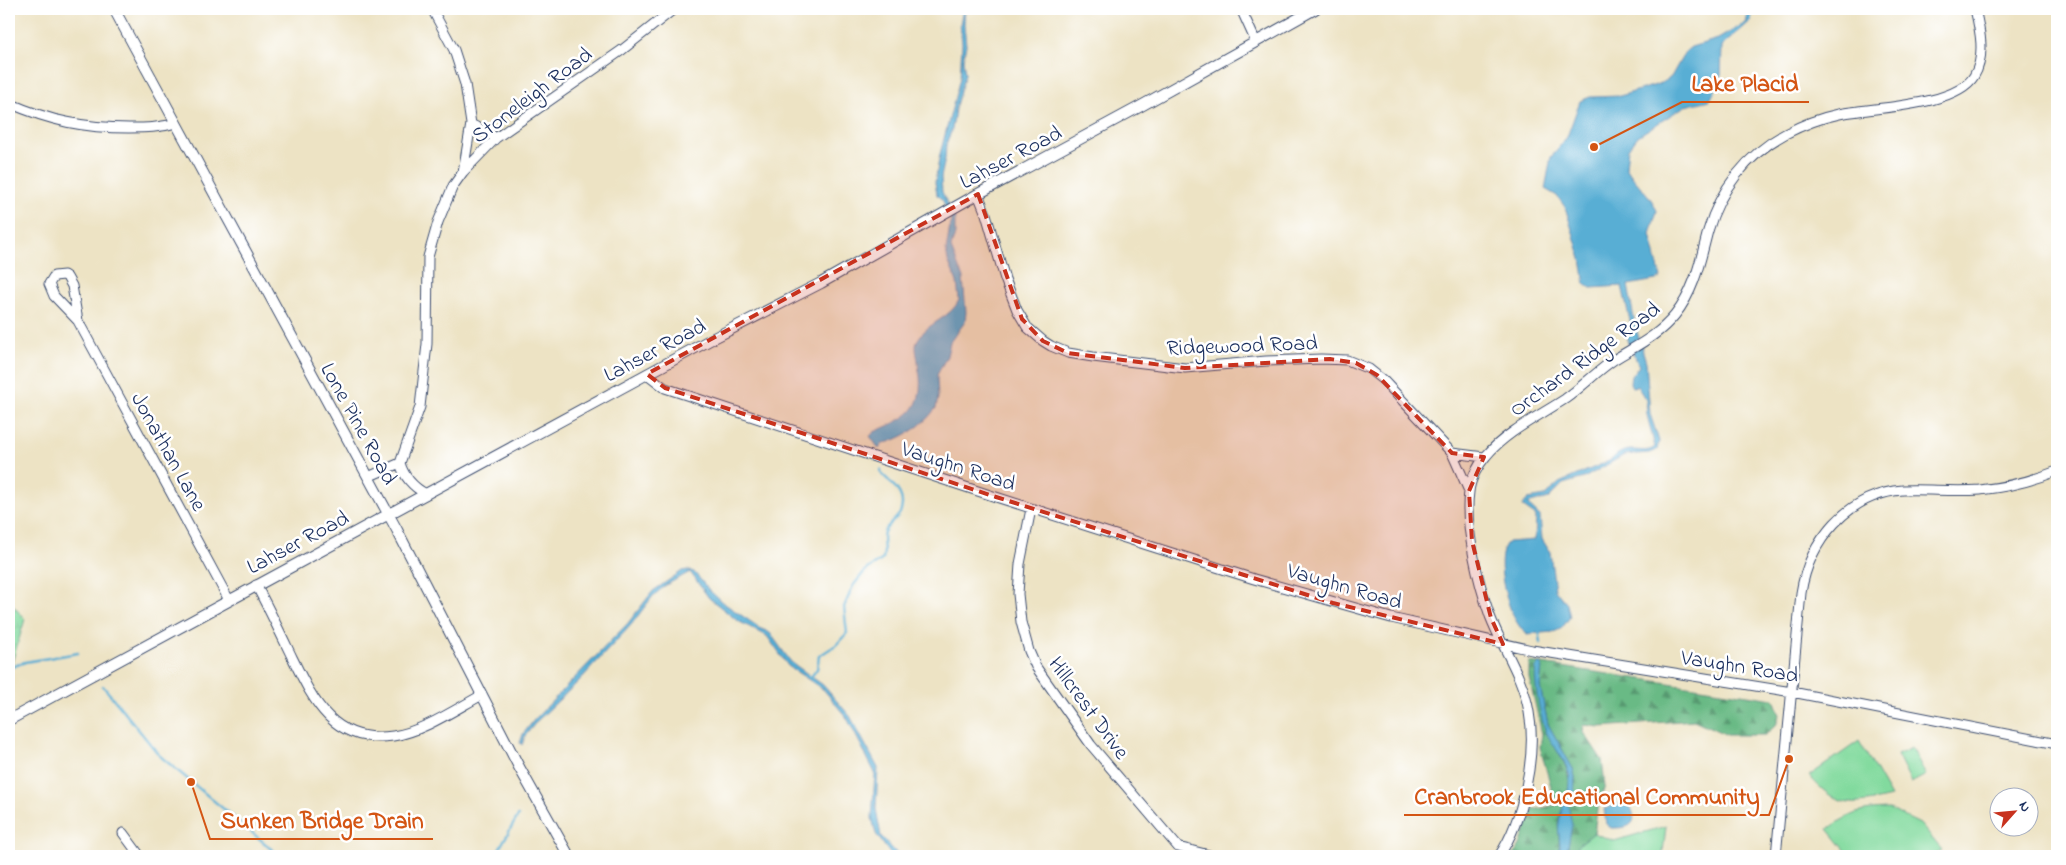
<svg xmlns="http://www.w3.org/2000/svg" width="2066" height="865" viewBox="0 0 2066 865" font-family="'Indie Flower',sans-serif">
	<style>
		.forest { fill: url(#forest-firs); stroke: #427472 }
		.wetland { fill: url(#wetland-marsh); stroke: #4e847e }
		.green { fill: #82da9e; stroke: #4e847e }
		.water { fill: #58aed4; stroke: #3a6e99 }
		.lines { fill: none; stroke-linecap: round; stroke-linejoin: round }
		.stream { stroke: #58aed4; stroke-width: 2.5 }
		.minor-casing { stroke: #3a4a6d; stroke-width: 11 }
		.tertiary-casing { stroke: #3a4a6d; stroke-width: 12 }
		.minor { stroke: #fff; stroke-width: 9 }
		.tertiary { stroke: #fff; stroke-width: 10 }
		.marked { fill: #c8321e; fill-opacity: 0.2; stroke: #c8321e; stroke-width: 4; stroke-dasharray: 10 6; stroke-linejoin: round }
		.labels { text-anchor: middle; stroke-width: 5; stroke-linejoin: round; paint-order: stroke }
		.street-label { font-size: 22px; fill: #1b2f5e; stroke: #fff }
		.leader { fill: none; stroke: #d45514; stroke-width: 2 }
		.callout-dot { fill: #d45514; stroke: #fff; stroke-width: 2 }
		.callout-label { font-size: 24px; text-anchor: middle; font-weight: bold; fill: #d45514; stroke: #fff; stroke-width: 5; stroke-linejoin: round; paint-order: stroke }
	</style>
	<defs>
		<pattern id="forest-firs" width="22" height="20" patternUnits="userSpaceOnUse" patternTransform="scale(1.25)"><rect width="22" height="20" fill="#69ba85"/><path d="M5 1l3.5 6h-7zM16 11l3.5 6h-7z" fill="#569870"/></pattern>
		<pattern id="wetland-marsh" width="20" height="14" patternUnits="userSpaceOnUse" patternTransform="scale(1.25)"><rect width="20" height="14" fill="#82da9e"/><path d="M1 5h8M5 5V1M11 12h8M15 12V8" fill="none" stroke="#70bb8a"/></pattern>
	</defs>
	<rect width="100%" height="100%" fill="#fff"/>
	<filter id="ink" filterUnits="userSpaceOnUse"><feTurbulence type="fractalNoise" baseFrequency=".02" numOctaves="2"/><feDisplacementMap in="SourceGraphic" scale="10" xChannelSelector="R" yChannelSelector="G"/><feConvolveMatrix kernelMatrix="1 2 1 2 8 2 1 2 1" color-interpolation-filters="sRGB"/></filter>
	<filter id="wash" filterUnits="userSpaceOnUse"><feTurbulence type="fractalNoise" baseFrequency=".0096" numOctaves="4" result="noise"/><feDisplacementMap in="SourceGraphic" scale="20" xChannelSelector="R" yChannelSelector="G"/><feGaussianBlur stdDeviation="1.12" result="paint"/><feColorMatrix in="noise" values="0 0 0 0 0 0 0 0 0 0 0 0 0 0 0 0 0 1.4 0 .05"/><feComposite in="paint" operator="in"/></filter>
	<g filter="url(#wash)">
		<rect width="100%" height="100%" fill="#ede3c4"/>
		<path class="forest" d="M1529,662L1774,699L1780,715L1776,725L1765,735H1727L1694,720L1600,727L1584,725L1583,731L1602,760L1605,786L1597,810L1594,833L1577,846L1576,856H1566C1570,838 1572,823 1568,804L1574,798L1575,777L1573,769L1548,724L1540,687L1542,665L1536,667L1543,724L1566,767L1569,780L1568,794L1558,823L1560,850L1559,856H1513L1520,845L1533,810L1556,805L1540,747L1542,734L1529,677Z"/>
		<path class="wetland" d="M9,601L25,619L9,673Z"/>
		<path class="green" d="M1859,741L1891,797C1849,807 1839,808 1809,776Z
			M1912,748L1926,775L1911,783L1897,755Z
			M1889,809L1920,824L1942,850L1934,856H1850L1828,829C1853,812 1859,810 1889,809Z
			M1666,826L1663,852L1665,856H1576L1577,846L1594,833L1614,841Z"/>
		<path class="water" d="M963,9H965L964,24L966,45L963,60L965,74L955,109L952,129L946,145L945,159L941,177L942,192L955,219V234L951,248L963,278L966,312L965,322L950,342L947,356L937,375L938,398L936,408C923,426 904,438 882,444L879,449L870,436L874,432C902,419 923,414 920,377C919,371 918,367 918,361C917,354 914,346 918,339C928,322 951,318 959,300L957,282L948,261L946,251L951,220L943,201L937,195L935,182L940,154L960,78L962,43L960,24Z
			M1746,9H1753L1751,21L1722,46L1721,79L1710,100L1685,106L1638,136L1628,149L1626,167C1635,184 1651,194 1657,211L1650,234L1661,278L1656,280L1628,285L1635,325L1646,362L1650,414L1659,441L1657,450L1649,453L1624,455L1584,478L1563,484L1549,498L1527,504L1540,516L1542,539L1550,552L1555,590L1567,604L1570,617L1562,628L1554,632L1527,634C1509,623 1491,557 1508,542L1535,540L1536,516L1522,506L1528,499L1545,496L1559,483L1611,460C1628,441 1643,457 1655,447L1647,415L1646,400L1637,386L1632,387L1630,383L1631,376L1639,366L1627,340L1631,325L1622,286L1591,288L1585,284L1581,259L1565,207L1557,196L1545,189L1551,157L1567,137L1580,101L1590,97L1620,96L1659,84L1671,77L1685,52L1691,47L1718,39L1747,22Z
			M688,570L694,572L709,590L722,602L760,628L770,633L791,662L823,685L850,716L878,768L876,809L881,836L899,856L891,855L876,834L872,818L875,773L847,718L824,690L788,666L767,636L738,621L709,598L690,572L666,585L653,596L631,625L579,681L537,721L525,736L522,745L520,743L523,734L534,720L628,623L653,591L682,571Z
			M1540,663L1542,665L1540,687L1548,724L1573,769L1575,777L1574,798L1568,804L1572,825L1566,856H1559C1562,845 1557,834 1559,822C1561,806 1572,791 1569,774C1565,760 1554,747 1547,734C1541,721 1533,681 1536,667Z
			M1617,804H1628C1633,809 1638,822 1628,826C1624,828 1616,828 1611,828L1606,824L1604,809Z"/>
		<g class="lines">
			<path class="stream" d="M1539,630L1541,643
				M9,668L25,662L78,653
				M811,677L817,669L819,656L836,645L847,633L844,607L853,586L865,571L883,559C886,550 881,540 884,532C888,524 896,520 900,513C908,494 891,484 881,473V470
				M103,686L160,756L280,856
				M495,856L518,816"/>
		</g>
	</g>
	<g filter="url(#ink)">
		<g class="lines">
			<defs>
				<path id="minor" d="M432,9L454,50L465,84L471,124L496,138
					M1241,9L1256,42
					M9,103C50,121 84,128 129,128C145,128 160,128 176,123
					M463,172L471,124
					M978,194L986,214L1005,279L1017,310L1027,327L1043,341L1051,346L1068,353L1093,357L1185,368L1266,361L1321,359L1347,360L1369,369L1384,381L1452,453L1484,457
					M78,321L54,296L49,284L54,276L64,275L67,277L72,286L78,321L229,600
					M647,374L665,388L996,497L1254,579L1391,618L1532,650L1792,692L2057,744
					M1452,453L1469,491
					M400,463C404,477 413,487 426,494
					M368,477L400,463L420,407L427,344L428,257L438,222L453,186L463,172L496,138L622,50L674,9
					M1031,509L1020,564L1018,594L1021,622L1029,651L1036,667L1091,745L1178,847L1213,856
					M256,585C268,607 279,630 290,653C312,698 332,745 393,736C422,732 456,709 482,695
					M123,833L140,856
					M1499,856C1523,820 1537,755 1529,712C1523,676 1503,650 1490,616C1479,585 1464,526 1469,492C1470,480 1478,465 1486,456C1506,432 1539,416 1565,399C1582,387 1597,371 1615,359C1636,346 1658,336 1675,315C1695,290 1700,261 1708,231C1720,189 1747,155 1785,134C1802,125 1820,118 1839,114C1873,107 1955,107 1974,76C1986,56 1980,30 1975,9
					M1776,856L1801,593C1809,541 1848,494 1903,490C1928,489 1954,492 1980,490C2007,487 2032,481 2057,471"/>
				<path id="tertiary" d="M114,9L397,530L519,767L569,856
					M9,720L708,341L821,283L978,194L1141,106L1315,9"/>
			</defs>
			<use href="#minor" class="minor-casing"/>
			<use href="#tertiary" class="tertiary-casing"/>
			<use href="#minor" class="minor"/>
			<use href="#tertiary" class="tertiary"/>
		</g>
	</g>
	<path class="marked" d="M978,194L1022,319L1043,341L1068,353L1185,368L1330,359L1356,363L1377,375L1452,453L1484,457L1469,491L1472,541L1491,618L1503,644L1333,603L996,497L665,388L647,374Z"/>
	<g class="labels">
		<g class="street-label">
			<text transform="translate(531 94) rotate(-37)" y="8">Stoneleigh Road</text>
			<text transform="translate(1010 156) rotate(-28)" y="8">Lahser Road</text>
			<text transform="translate(1242 344) rotate(-2)" y="8">Ridgewood Road</text>
			<text transform="translate(654 349) rotate(-28)" y="8">Lahser Road</text>
			<text transform="translate(1584 358) rotate(-36)" y="8">Orchard Ridge Road</text>
			<text transform="translate(360 423) rotate(61)" y="8">Lone Pine Road</text>
			<text transform="translate(170 451) rotate(61)" y="8">Jonathan Lane</text>
			<text transform="translate(959 465) rotate(18)" y="8">Vaughn Road</text>
			<text transform="translate(297 541) rotate(-28)" y="8">Lahser Road</text>
			<text transform="translate(1345 585) rotate(16)" y="8">Vaughn Road</text>
			<text transform="translate(1740 665) rotate(9)" y="8">Vaughn Road</text>
			<text transform="translate(1090 707) rotate(54)" y="8">Hillcrest Drive</text>
		</g>
	</g>
	<path class="leader" d="M1594 147L1682 102H1809M1789 759L1769 815H1404M191 782L210 839H433"/>
	<g class="callout-dot">
		<circle cx="1594" cy="147" r="5"/>
		<circle cx="1789" cy="759" r="5"/>
		<circle cx="191" cy="782" r="5"/>
	</g>
	<g class="callout-label">
		<text x="1745" y="91">Lake Placid</text>
		<text x="1587" y="804">Cranbrook Educational Community</text>
		<text x="322" y="828">Sunken Bridge Drain</text>
	</g>
	<rect width="2066" height="865" fill="none" stroke="#fff" stroke-width="30"/>
	<g transform="translate(2014 812) rotate(63)"><circle r="24" fill="#ffffff" stroke="#a4acbf"/>
	<path d="M0-4L9 19L0 12L-9 19Z" fill="#c8321e"/>
	<text y="-8" font-size="14" font-weight="bold" text-anchor="middle" fill="#1b2f5e">N</text>
	</g>
</svg>
